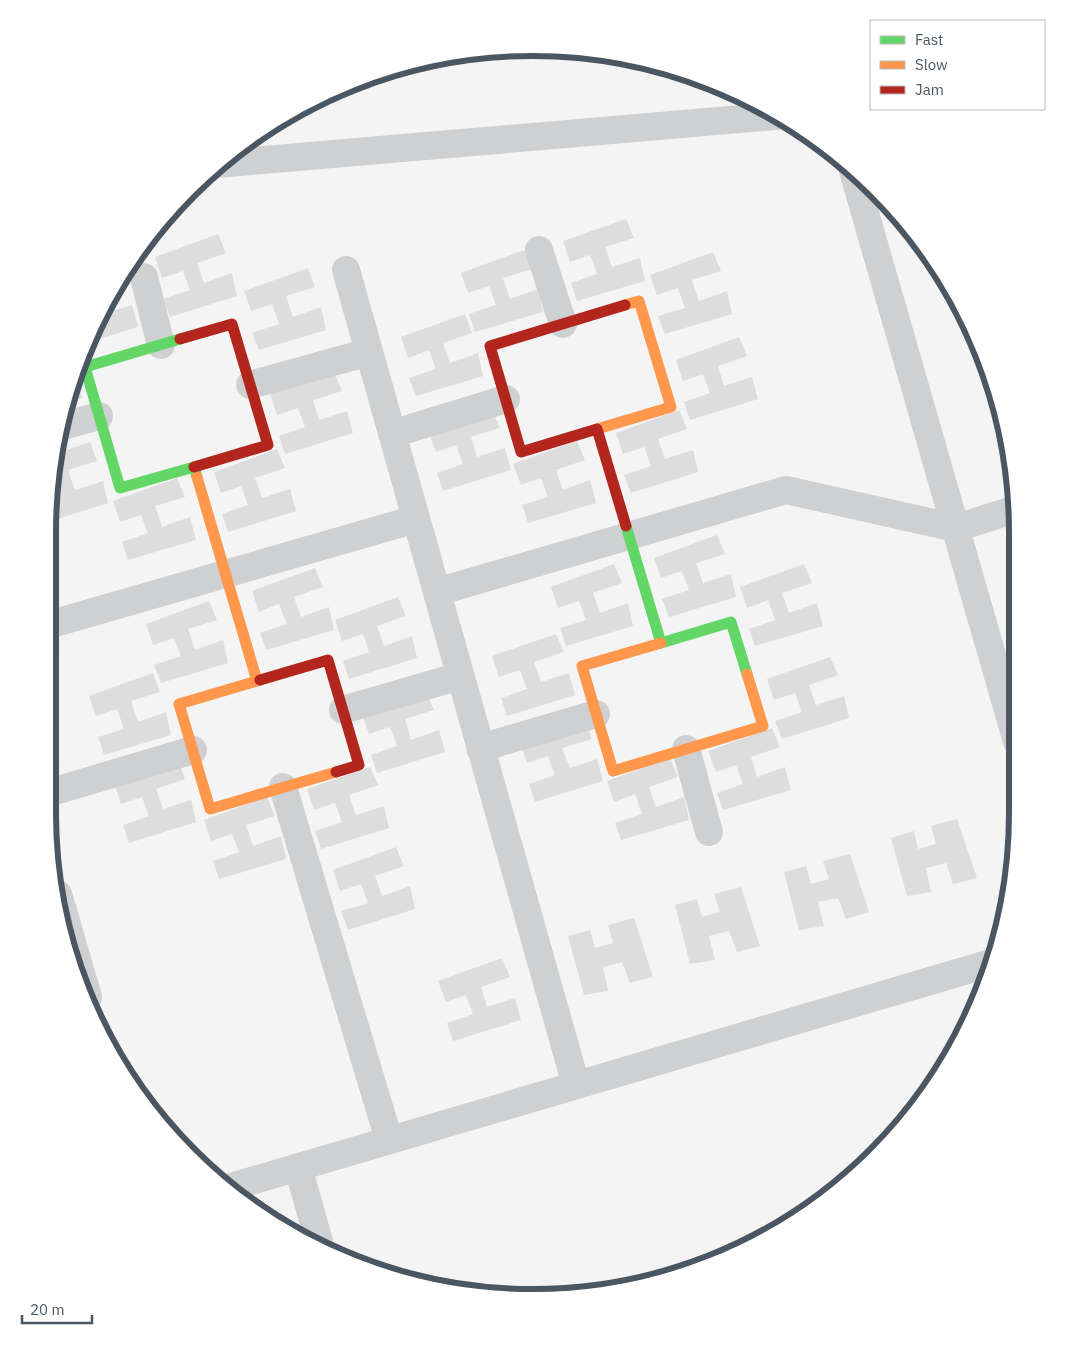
<svg xmlns="http://www.w3.org/2000/svg" width="1065" height="1345" viewBox="0 0 1065 1345" font-family="'IBM Plex Sans',sans-serif">
	<style>
		.building { fill: #ddddde }
		.lines { fill: none; stroke-linecap: round; stroke-linejoin: round }
		.street { stroke: #ced0d2; stroke-width: 28 }
		.fast { stroke: #63d668; stroke-width: 11 }
		.slow { stroke: #ff974d; stroke-width: 11 }
		.jam { stroke: #b3261e; stroke-width: 11 }
		.rim { fill: none; stroke: #4a5661; stroke-width: 6 }
	</style>
	<rect width="100%" height="100%" fill="#f4f4f4"/>
	<path class="building" d="M626,219L634,238L605,247L612,267L640,258L645,281L577,301L571,283L597,274L590,255L570,262L563,241Z
		M218,234L226,253L197,263L204,283L232,273L237,296L170,317L163,299L190,290L183,271L162,278L155,257Z
		M524,250L532,269L503,278L510,299L538,289L543,312L475,332L469,314L496,305L489,286L468,293L461,273Z
		M713,252L721,271L692,280L699,301L727,291L732,314L665,334L658,316L685,308L678,288L657,295L650,275Z
		M308,268L315,287L286,296L293,317L321,307L326,330L259,350L252,333L279,324L272,304L251,311L244,291Z
		M123,275L127,285L113,289L120,280Z
		M132,305L138,327L89,342L103,310L104,314Z
		M465,314L472,333L443,343L450,363L478,353L483,376L416,396L409,378L436,369L429,350L408,358L401,337Z
		M739,337L747,356L718,366L724,386L752,377L758,399L690,420L684,402L710,393L703,374L683,381L676,360Z
		M334,372L342,391L313,400L319,420L347,411L353,433L285,454L279,436L305,427L298,408L277,415L270,394Z
		M77,376L82,398L68,402L73,377Z
		M492,409L500,428L471,437L477,457L505,448L511,470L443,491L437,473L463,464L456,445L436,452L428,431Z
		M679,410L687,429L658,439L665,459L693,450L698,472L631,493L624,475L651,466L644,447L623,454L616,433Z
		M577,441L585,460L556,470L563,490L590,480L596,503L528,523L522,505L548,497L541,478L521,485L513,464Z
		M90,442L97,461L68,470L75,490L103,481L108,503L48,522L49,501L61,497L53,477L58,453Z
		M277,449L285,468L255,478L262,498L290,489L296,511L228,532L222,514L248,505L241,486L221,493L214,472Z
		M177,478L185,497L155,506L162,527L190,517L196,540L128,560L122,542L148,533L141,515L120,522L113,501Z
		M717,535L725,554L696,563L703,583L731,574L736,597L669,617L662,599L689,590L682,571L661,578L654,558Z
		M614,564L622,583L593,593L600,613L628,603L633,626L566,646L560,628L586,620L579,601L558,608L551,587Z
		M804,564L812,583L782,593L789,613L817,603L823,626L755,646L749,629L775,620L768,600L747,608L740,587Z
		M315,568L323,587L294,597L301,617L329,607L334,630L266,650L260,633L287,624L279,604L259,612L252,591Z
		M398,597L406,616L377,626L384,646L412,636L417,658L349,679L343,661L369,652L363,634L342,641L335,620Z
		M209,601L217,620L188,629L195,650L223,640L228,663L161,683L154,665L181,656L174,638L153,645L146,624Z
		M556,634L564,652L534,662L541,682L569,673L575,695L507,716L501,698L527,689L520,670L499,677L492,656Z
		M830,657L838,675L809,685L816,705L844,696L849,718L782,739L775,721L802,712L795,693L774,700L767,679Z
		M153,673L160,692L131,701L138,722L166,712L171,735L104,755L98,737L124,729L117,709L96,716L89,696Z
		M426,691L434,710L405,719L411,740L439,730L445,752L377,773L371,755L397,746L390,727L369,734L362,714Z
		M584,720L592,739L562,748L570,768L597,759L603,781L535,802L529,784L555,775L548,756L527,763L520,743Z
		M772,728L780,747L751,757L757,777L785,767L791,790L723,810L717,793L743,784L736,765L716,772L708,751Z
		M670,758L678,777L649,787L656,807L684,797L689,820L621,840L615,823L642,814L635,794L614,802L607,781Z
		M178,760L185,779L156,789L163,809L191,800L196,822L129,843L123,825L149,816L142,797L121,804L114,783Z
		M370,767L378,785L349,795L356,815L384,806L389,828L321,849L315,831L342,822L335,803L314,810L307,789Z
		M267,797L275,816L246,825L253,846L281,836L286,859L219,879L213,861L239,852L232,834L211,841L204,820Z
		M957,819L977,878L953,884L946,863L926,868L931,892L907,896L891,838L914,831L918,849L936,844L931,826Z
		M396,847L404,866L375,876L382,896L410,886L415,909L348,930L341,911L368,903L361,884L340,891L333,870Z
		M850,854L869,912L846,919L838,898L818,902L824,926L799,930L784,872L806,866L811,884L829,879L823,861Z
		M741,887L760,946L737,952L729,931L709,936L715,960L690,964L675,905L697,899L702,917L720,912L714,894Z
		M634,918L653,977L630,983L622,962L603,967L608,991L584,995L568,936L590,930L595,948L613,943L608,925Z
		M502,958L510,977L481,987L487,1007L515,998L521,1020L453,1041L447,1023L473,1014L466,995L446,1002L438,981Z"/>
	<g class="lines">
		<path class="street" d="M217,164L776,116
			M853,171L1017,742
			M539,250L563,324
			M346,270L576,1085
			M144,277L161,345
			M250,385L369,352
			M63,426L99,416
			M392,434L506,399
			M437,592L786,490L956,528L1016,509
			M48,625L416,519
			M343,710L460,676
			M480,748L596,714
			M686,749L709,832
			M283,787L389,1140
			M48,793L193,750
			M58,894L88,997
			M298,1167L320,1245
			M231,1187L991,963"/>
		<path class="fast" d="M180,339L85,367L120,488L194,467L197,477
			M626,526L661,643L731,622L747,674"/>
		<path class="slow" d="M597,429L671,407L639,301L625,305
			M197,477L257,681L260,680
			M661,643L582,666L613,771L763,726L747,674
			M257,681L179,704L210,809L336,772"/>
		<path class="jam" d="M625,305L490,346L521,452L597,429L626,526
			M180,339L232,324L268,445L194,467
			M260,680L328,660L359,765L336,772"/>
	</g>
	<path d="M0 0H1065V1345H0ZM532 56H533A476 476 0 0 1 1009 532V813A476 476 0 0 1 533 1289H532A476 476 0 0 1 56 813V532A476 476 0 0 1 532 56Z" fill="#fff" fill-rule="evenodd"/>
	<path class="rim" d="M532 56H533A476 476 0 0 1 1009 532V813A476 476 0 0 1 533 1289H532A476 476 0 0 1 56 813V532A476 476 0 0 1 532 56Z"/>
	<rect x="870" y="20" width="175" height="90" fill="#ffffff" stroke="#b7bbc0"/>
	<rect x="880" y="36" width="25" height="8" fill="#63d668" stroke="#b7bbc0"/>
	<text x="915" y="45" font-size="15" fill="#4a5661">Fast</text>
	<rect x="880" y="61" width="25" height="8" fill="#ff974d" stroke="#b7bbc0"/>
	<text x="915" y="70" font-size="15" fill="#4a5661">Slow</text>
	<rect x="880" y="86" width="25" height="8" fill="#b3261e" stroke="#b7bbc0"/>
	<text x="915" y="95" font-size="15" fill="#4a5661">Jam</text>
	<path d="M22 1315v8h70v-8" fill="none" stroke="#4a5661" stroke-width="2.5"/>
	<text x="30" y="1315" font-size="15" fill="#4a5661" stroke="#ffffff" stroke-width="4" paint-order="stroke">20 m</text>
</svg>
